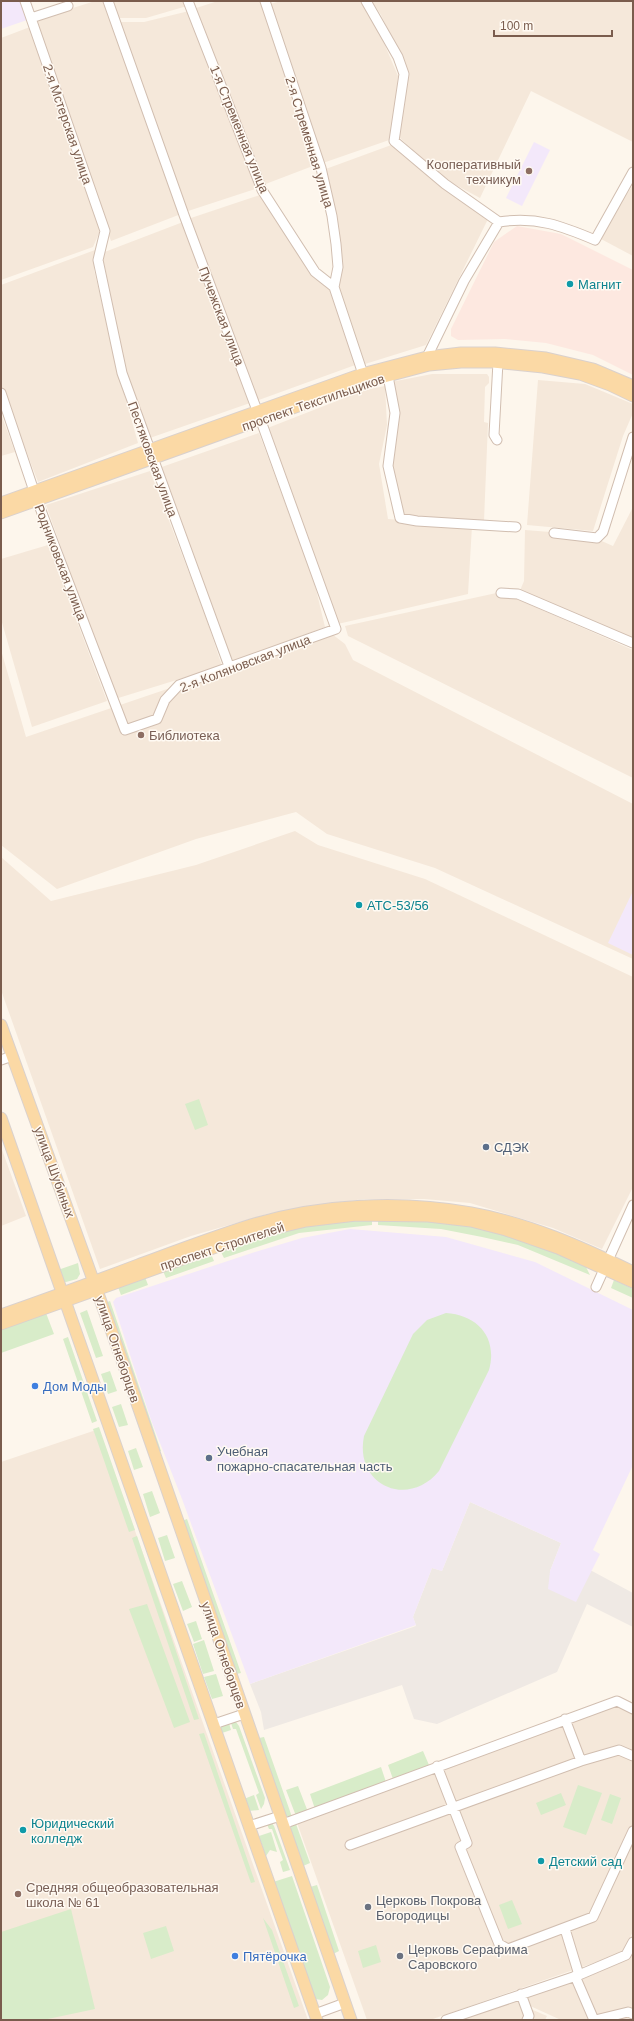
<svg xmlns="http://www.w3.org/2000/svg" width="634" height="2021" viewBox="0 0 634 2021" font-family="Helvetica,sans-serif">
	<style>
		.residential { fill: #f5e8da }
		.commercial { fill: #fde8e0 }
		.industrial { fill: #efe9e4 }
		.education { fill: #f3e8fa }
		.green { fill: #d8ecc9 }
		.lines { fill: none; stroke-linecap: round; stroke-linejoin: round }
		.minor-casing { stroke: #d1beb0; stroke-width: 11 }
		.major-casing { stroke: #dad1cd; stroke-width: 13 }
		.minor { stroke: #fff; stroke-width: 9 }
		.major { stroke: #fbd9a5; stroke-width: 11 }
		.education-dot { fill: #8d6e63; stroke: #fffaf3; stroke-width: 1.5 }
		.culture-dot { fill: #0f9aa8; stroke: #fffaf3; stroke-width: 1.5 }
		.service-dot { fill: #5c6f8a; stroke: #fffaf3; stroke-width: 1.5 }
		.shop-dot { fill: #3f7fe0; stroke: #fffaf3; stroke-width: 1.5 }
		.worship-dot { fill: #6b7280; stroke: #fffaf3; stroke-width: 1.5 }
		.labels { text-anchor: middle; stroke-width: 3; stroke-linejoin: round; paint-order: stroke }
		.street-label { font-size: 13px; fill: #7a5c4d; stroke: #fffaf3 }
		.education-label { font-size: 13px; fill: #785e54; stroke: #fffaf3; text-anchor: start }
		.culture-label { font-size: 13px; fill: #0d838f; stroke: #fffaf3; text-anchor: start }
		.service-label { font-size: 13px; fill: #4e5e75; stroke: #fffaf3; text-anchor: start }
		.shop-label { font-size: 13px; fill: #366cbe; stroke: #fffaf3; text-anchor: start }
		.worship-label { font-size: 13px; fill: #5b616d; stroke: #fffaf3; text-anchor: start }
	</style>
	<rect width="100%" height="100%" fill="#fdf6ec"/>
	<path class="residential" d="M95,1H105L181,214L111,241L62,101L35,20Z
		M112,1H185L187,6L146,18H118Z
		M218,1H262L318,164L263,185L193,9Z
		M281,1H361L381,36L398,76L392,139L320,164L270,4Z
		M372,1H633V142L531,91L480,198L454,184L432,168L399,137L407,69L381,15Z
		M189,11L258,188L185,212L118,22H144Z
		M30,27L100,231L93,247L1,280V38Z
		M394,144L488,219L426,345L365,364L337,288L323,170Z
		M633,185V256L601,239L614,213Z
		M260,195L314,277L331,290L358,364L256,401L188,219Z
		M183,222L250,403L147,439L125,368L102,253Z
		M95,250L94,270L118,371L138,443L38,482L1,385V285Z
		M432,374H487L489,377V383L485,387L484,422L488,423L484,521L393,514L386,465L393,427L391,382Z
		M538,380L585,384L633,404V413L623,436L593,531L527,525Z
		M385,386L387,425L379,464L388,519L472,526L468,594L329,626L320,580L265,429L365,390Z
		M1,414L15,452L1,456Z
		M259,433L314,581L325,627L227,664L156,469Z
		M150,471L204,612L222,666L115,699L46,505Z
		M633,507V640L519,593L524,581L525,530L588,535L613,546Z
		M48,545L107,701L32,727L1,619V559Z
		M501,592L633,650V778L348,636L345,626Z
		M328,631L345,644L353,660L633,804V959L435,868L327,834L296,812L196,839L57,889L1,845V650L26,737L223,670Z
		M295,831L318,845L425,879L633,977V1187L602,1249L553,1228L470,1203L424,1199H364L303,1207L267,1214L191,1236L100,1269L1,990V857L51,901L196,865Z
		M1,1147L26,1216L1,1226Z
		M99,1429L308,2020H1V1462Z
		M615,1699L633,1708V1931L626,1947L619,1954L430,2020H367L295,1817Z
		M633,1943V2020H561L528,2005L524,1994L626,1956Z
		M519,1997L526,2007L547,2016L545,2020H456Z"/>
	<path class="commercial" d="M517,226L561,234L633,270V375L593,355L546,343L505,339L458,340L451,336V329L494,242Z"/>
	<path class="industrial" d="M470,1502L561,1543L550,1571H592L633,1593V1627L587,1604L557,1672L437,1724L414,1719L402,1685L264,1730L261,1712L250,1684L416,1626L413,1617L432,1568L442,1571Z"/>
	<path class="education" d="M1,1H21L27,20L1,29Z
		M534,142L550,150L522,206L506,198Z
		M633,891V955L608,943Z
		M350,1229L446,1237L535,1262L633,1310V1465L593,1550L600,1554L576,1602L548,1589L550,1571L561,1543L470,1502L442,1571L432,1568L413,1617L416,1625L250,1684L182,1499L151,1420L113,1302L116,1298L255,1252L302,1238Z"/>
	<path class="green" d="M199,1099L208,1125L195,1130L185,1104Z
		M378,1218C412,1220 447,1221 481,1228C517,1236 553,1251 586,1267L590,1275L518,1245L482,1237L441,1229L378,1225Z
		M372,1219V1225L299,1233L224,1258L221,1252L294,1228Z
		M211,1254L214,1261L166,1278L163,1271Z
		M78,1263L80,1274L77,1279L66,1282L60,1281L55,1271Z
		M145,1277L148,1285L121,1295L118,1287Z
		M614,1280L633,1289V1298L611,1288Z
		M110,1301L161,1451L155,1452L105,1303Z
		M87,1310L103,1356L96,1358L80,1313Z
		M46,1313L54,1334L1,1353V1329Z
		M446,1313C478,1315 498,1338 489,1370L439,1471C408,1509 354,1485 364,1436L413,1334L427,1320Z
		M68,1337L97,1421L92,1423L63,1339Z
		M110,1371L117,1391L108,1394L101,1374Z
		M121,1404L128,1425L119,1427L112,1407Z
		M99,1427L135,1530L129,1532L93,1429Z
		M136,1448L143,1467L134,1470L128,1451Z
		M152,1491L160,1513L150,1517L143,1494Z
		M187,1519L241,1673L236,1674L182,1521Z
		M167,1535L175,1558L165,1561L158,1538Z
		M137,1536L199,1719L194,1720L132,1538Z
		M182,1581L192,1607L183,1611L173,1584Z
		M147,1604L190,1722L174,1728L129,1609Z
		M196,1621L202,1639L194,1642L187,1624Z
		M204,1640L214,1671L203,1674L193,1644Z
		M216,1674L223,1696L212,1699L204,1677Z
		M228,1720L231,1730L222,1733L244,1799L254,1795L259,1810L248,1811L218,1725Z
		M230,1720L236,1722L239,1726L265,1798L264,1804L261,1809L256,1795L259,1793L236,1729H233Z
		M204,1733L255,1882L251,1883L199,1734Z
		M264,1737L292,1817L287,1819L259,1738Z
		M423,1751L429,1765L393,1779L388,1765Z
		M381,1767L386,1782L315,1809L310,1794Z
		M578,1785L602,1793L586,1835L563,1827Z
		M298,1786L308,1812L296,1816L286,1790Z
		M561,1793L566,1805L541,1815L536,1803Z
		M610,1794L621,1798L612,1824L601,1820Z
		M266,1822H271L274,1826L290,1870L283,1872L280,1862L283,1860L272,1829H269Z
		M296,1824L310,1863L303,1866L289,1826Z
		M271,1832L277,1852L270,1850L266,1856L259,1836Z
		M292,1876L330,1987L328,1995L322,2000L315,1999L270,1883Z
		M317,1885L339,1951L333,1954L310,1887Z
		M512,1900L522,1924L508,1929L499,1905Z
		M71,1909L95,2009L43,2020H1V1932Z
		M263,1918L272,1930L299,2006L294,2008Z
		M166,1926L174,1951L151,1959L143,1933Z
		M376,1945L381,1962L363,1968L358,1951Z"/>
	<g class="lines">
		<defs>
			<path id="minor" d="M25,1L105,231L98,260L122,373L229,666
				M188,1L262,190L315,272L334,287
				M265,1L321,168L332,216L336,244L338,267L334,287L365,380
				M366,1L398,57L404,74L394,141L445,184L499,222L464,281L427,357L428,361
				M31,18L68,6
				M499,222C536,216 562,226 595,240L633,172
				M388,376L395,413L388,466L400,518L417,521L516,527
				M1,393L37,500L125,730L157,719L165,700L179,685L336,629L261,421L184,215L108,1
				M497,440L494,435L498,362
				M554,533L597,538L603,532L633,437
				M501,593L518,594L633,643
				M1,1060L12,1056
				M596,1287L633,1205
				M565,1719L581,1761
				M214,1724L244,1714
				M437,1766L467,1843L460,1847L499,1944L508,1949L593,1917L633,1831
				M283,1824L617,1701L633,1709
				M249,1826L280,1816
				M350,1845L581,1761L619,1750L633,1756
				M565,1929L579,1975
				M575,1976L594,2020
				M521,1994L529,2016L527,2020
				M315,2014L345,2003
				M446,2020L579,1975L626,1955L633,1942
				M595,2020L628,2012L633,2014"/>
			<path id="major" d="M1,503L362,374L427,357L461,353H495L546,358L593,369L633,386
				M1,513L365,382L429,365L461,362H493L543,367L580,374L610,385L633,396
				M1,1025L122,1360L351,2020
				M1,1118L317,2020
				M1,1315C47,1299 93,1282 138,1265C176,1251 213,1237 251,1225C321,1204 400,1200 471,1213C528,1223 582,1247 633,1272
				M1,1324L255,1233L306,1221L356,1215L428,1216L471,1221L506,1230L558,1248L633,1282"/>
		</defs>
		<use href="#minor" class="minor-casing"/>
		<use href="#major" class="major-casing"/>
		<use href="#minor" class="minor"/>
		<use href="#major" class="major"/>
	</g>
	<g class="education-dot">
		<circle cx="529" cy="171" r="4"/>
		<circle cx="141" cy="735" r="4"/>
		<circle cx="18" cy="1894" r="4"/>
	</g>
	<g class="culture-dot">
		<circle cx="570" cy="284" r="4"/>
		<circle cx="359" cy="905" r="4"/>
		<circle cx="23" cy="1830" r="4"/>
		<circle cx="541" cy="1861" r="4"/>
	</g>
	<g class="service-dot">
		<circle cx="486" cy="1147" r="4"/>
		<circle cx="209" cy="1458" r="4"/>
	</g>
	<g class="shop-dot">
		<circle cx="35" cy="1386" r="4"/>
		<circle cx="235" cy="1956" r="4"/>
	</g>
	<g class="worship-dot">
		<circle cx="368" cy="1907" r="4"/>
		<circle cx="400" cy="1956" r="4"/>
	</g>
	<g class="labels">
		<g class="street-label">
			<text transform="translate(68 124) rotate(71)" y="5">2-я Мстерская улица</text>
			<text transform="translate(240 129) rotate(68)" y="5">1-я Стременная улица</text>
			<text transform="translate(310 142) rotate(73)" y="5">2-я Стременная улица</text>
			<text transform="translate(222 316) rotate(69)" y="5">Пучежская улица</text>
			<text transform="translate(313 402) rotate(-19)" y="5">проспект Текстильщиков</text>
			<text transform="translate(153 459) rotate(70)" y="5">Пестяковская улица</text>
			<text transform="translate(61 562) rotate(69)" y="5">Родниковская улица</text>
			<text transform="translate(245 663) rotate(-21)" y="5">2-я Коляновская улица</text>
			<text transform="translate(55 1172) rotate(70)" y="5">улица Шубиных</text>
			<text transform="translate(222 1246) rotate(-18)" y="5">проспект Строителей</text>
			<text transform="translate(118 1349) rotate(71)" y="5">улица Огнеборцев</text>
			<text transform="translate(224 1655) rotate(71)" y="5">улица Огнеборцев</text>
		</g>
		<g class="education-label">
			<text x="521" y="169" text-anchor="end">Кооперативный<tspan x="521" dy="15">техникум</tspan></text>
			<text x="149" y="740">Библиотека</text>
			<text x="26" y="1892">Средняя общеобразовательная<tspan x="26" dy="15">школа № 61</tspan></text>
		</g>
		<g class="culture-label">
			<text x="578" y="289">Магнит</text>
			<text x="367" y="910">АТС-53/56</text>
			<text x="31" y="1828">Юридический<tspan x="31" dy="15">колледж</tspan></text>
			<text x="549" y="1866">Детский сад</text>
		</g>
		<g class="service-label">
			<text x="494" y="1152">СДЭК</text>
			<text x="217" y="1456">Учебная<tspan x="217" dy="15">пожарно-спасательная часть</tspan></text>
		</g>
		<g class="shop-label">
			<text x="43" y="1391">Дом Моды</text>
			<text x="243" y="1961">Пятёрочка</text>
		</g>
		<g class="worship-label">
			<text x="376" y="1905">Церковь Покрова<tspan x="376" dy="15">Богородицы</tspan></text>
			<text x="408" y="1954">Церковь Серафима<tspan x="408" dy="15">Саровского</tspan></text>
		</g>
	</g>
	<rect width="634" height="2021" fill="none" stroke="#7a5c4d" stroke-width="4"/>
	<path d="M494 30v6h118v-6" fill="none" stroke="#7a5c4d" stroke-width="2"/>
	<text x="500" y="30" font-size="12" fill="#7a5c4d" stroke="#fffaf3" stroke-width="3" paint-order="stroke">100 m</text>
</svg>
